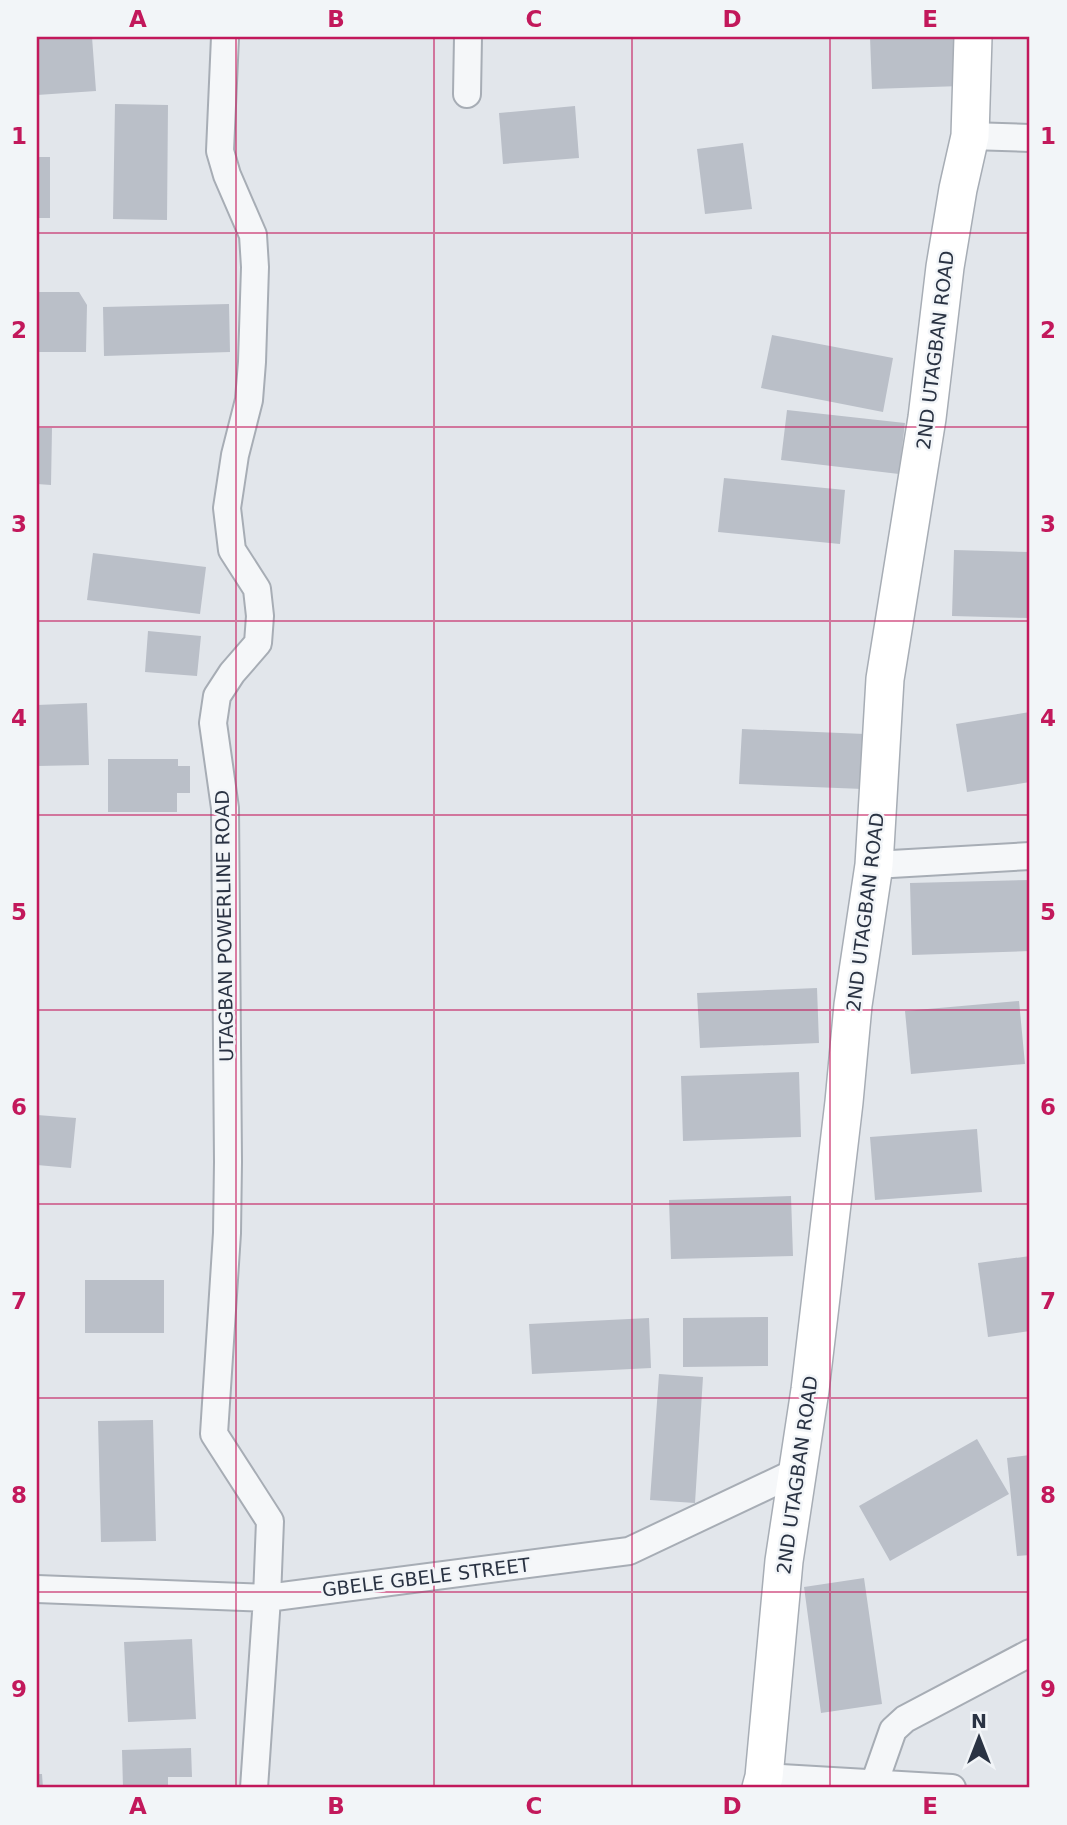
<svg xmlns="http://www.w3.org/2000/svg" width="1067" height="1825" viewBox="0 0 1067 1825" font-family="'DejaVu Sans',sans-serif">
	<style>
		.building { fill: #babfc8 }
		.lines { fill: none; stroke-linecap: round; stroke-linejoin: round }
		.street-casing { stroke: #a7adb5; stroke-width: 30 }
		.secondary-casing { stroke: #a7adb5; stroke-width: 40 }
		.street { stroke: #f5f7f9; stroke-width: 26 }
		.secondary { stroke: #fff; stroke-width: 37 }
		.grid { fill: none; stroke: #c2185b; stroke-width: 2; stroke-opacity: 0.55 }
		.labels { text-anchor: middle; stroke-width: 5; stroke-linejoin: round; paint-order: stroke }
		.street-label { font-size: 19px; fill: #2a3343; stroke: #f2f5f8 }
		.neatline { fill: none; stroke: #c2185b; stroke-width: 2.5 }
		.grid-label { font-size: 23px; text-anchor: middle; font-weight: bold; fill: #c2185b }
	</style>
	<rect width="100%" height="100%" fill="#e2e6eb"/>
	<path class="building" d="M37,37H92L96,91L37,95Z
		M870,37H960L961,86L872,89Z
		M115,104L168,105L167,220L113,219Z
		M575,106L579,158L503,164L499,113Z
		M743,143L752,209L705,214L697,149Z
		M37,157H50V218H37Z
		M37,292H79L87,305L86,352H37Z
		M229,304L230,352L104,356L103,307Z
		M772,335L893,358L883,412L761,388Z
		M787,410L905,423L899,474L781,460Z
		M37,428H52L51,485L37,484Z
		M724,478L845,490L840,544L718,532Z
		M954,550L1030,552V618L952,616Z
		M93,553L206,567L200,614L87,600Z
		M148,631L201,636L197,676L145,672Z
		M87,703L89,765L37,766V705Z
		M1030,712V782L967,792L956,724Z
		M742,729L865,734L863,789L739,784Z
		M108,759H178V766H190V793H177V812H108Z
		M1030,880V951L912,955L910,883Z
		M817,988L819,1043L700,1048L697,993Z
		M1019,1001L1025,1064L911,1074L905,1011Z
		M799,1072L801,1137L683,1141L681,1076Z
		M37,1115L76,1118L71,1168L37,1165Z
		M977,1129L982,1192L875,1200L870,1137Z
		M791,1196L793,1256L671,1259L669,1200Z
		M1030,1256V1331L988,1337L978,1263Z
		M85,1280H164V1333H85Z
		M768,1317V1366L683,1367V1318Z
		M649,1318L651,1368L532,1374L529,1324Z
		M659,1374L703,1377L695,1503L650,1500Z
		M153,1420L156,1541L101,1542L98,1421Z
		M977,1439L1009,1494L890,1561L859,1506Z
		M1030,1455V1555L1017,1556L1007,1458Z
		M864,1578L882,1704L821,1713L804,1587Z
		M192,1639L196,1719L128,1722L124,1642Z
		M191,1748L192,1777H168V1788H123L122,1750Z
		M37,1774H42L43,1788H37Z"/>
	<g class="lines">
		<defs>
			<path id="street" d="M225,37L220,151L227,175L253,235L255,267L252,362L249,400L235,455L227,508L232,550L257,589L260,616L258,643L232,673L217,696L213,723L225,808L228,1162L227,1233L214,1434L270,1521L267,1598L254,1788
				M467,94L468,37
				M970,136L1030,138
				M874,865L1030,856
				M37,1589L267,1598L629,1551L798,1471
				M764,1777L952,1788
				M874,1784L893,1730L905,1719L1030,1653"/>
			<path id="secondary" d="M761,1788L764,1777L784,1561L810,1390L844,1102L853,1005L874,865L885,679L927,418L945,267L958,189L970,136L973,37"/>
		</defs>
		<use href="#street" class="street-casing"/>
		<use href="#secondary" class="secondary-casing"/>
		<use href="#street" class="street"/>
		<use href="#secondary" class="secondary"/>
	</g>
	<path class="grid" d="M236,37V1788M434,37V1788M632,37V1788M830,37V1788M37,233H1030M37,427H1030M37,621H1030M37,815H1030M37,1010H1030M37,1204H1030M37,1398H1030M37,1592H1030"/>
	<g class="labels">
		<g class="street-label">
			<text transform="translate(935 350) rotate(-83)" y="7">2ND UTAGBAN ROAD</text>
			<text transform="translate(865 912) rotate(-83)" y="7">2ND UTAGBAN ROAD</text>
			<text transform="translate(224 926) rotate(-91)" y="7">UTAGBAN POWERLINE ROAD</text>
			<text transform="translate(797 1475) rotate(-82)" y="7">2ND UTAGBAN ROAD</text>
			<text transform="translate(426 1577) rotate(-7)" y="7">GBELE GBELE STREET</text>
		</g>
	</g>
	<rect width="1067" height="1825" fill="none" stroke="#f2f5f8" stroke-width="77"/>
	<g transform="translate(979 1738)" stroke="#f2f5f8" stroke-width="5" paint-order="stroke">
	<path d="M0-5L12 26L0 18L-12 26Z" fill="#2a3343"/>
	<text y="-10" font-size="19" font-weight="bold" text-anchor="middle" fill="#2a3343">N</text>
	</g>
	<rect x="38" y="38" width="990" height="1748" class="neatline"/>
	<g class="grid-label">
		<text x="138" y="27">A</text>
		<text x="336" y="27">B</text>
		<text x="534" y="27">C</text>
		<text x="732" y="27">D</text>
		<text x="930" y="27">E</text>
		<text x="19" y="144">1</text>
		<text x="1048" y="144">1</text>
		<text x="19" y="338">2</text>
		<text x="1048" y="338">2</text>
		<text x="19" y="532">3</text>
		<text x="1048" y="532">3</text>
		<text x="19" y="726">4</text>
		<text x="1048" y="726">4</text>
		<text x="19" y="920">5</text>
		<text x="1048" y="920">5</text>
		<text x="19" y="1115">6</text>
		<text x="1048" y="1115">6</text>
		<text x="19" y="1309">7</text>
		<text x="1048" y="1309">7</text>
		<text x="19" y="1503">8</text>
		<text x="1048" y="1503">8</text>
		<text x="19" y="1697">9</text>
		<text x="1048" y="1697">9</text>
		<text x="138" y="1814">A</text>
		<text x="336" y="1814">B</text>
		<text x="534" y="1814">C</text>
		<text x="732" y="1814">D</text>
		<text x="930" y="1814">E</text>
	</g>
</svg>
